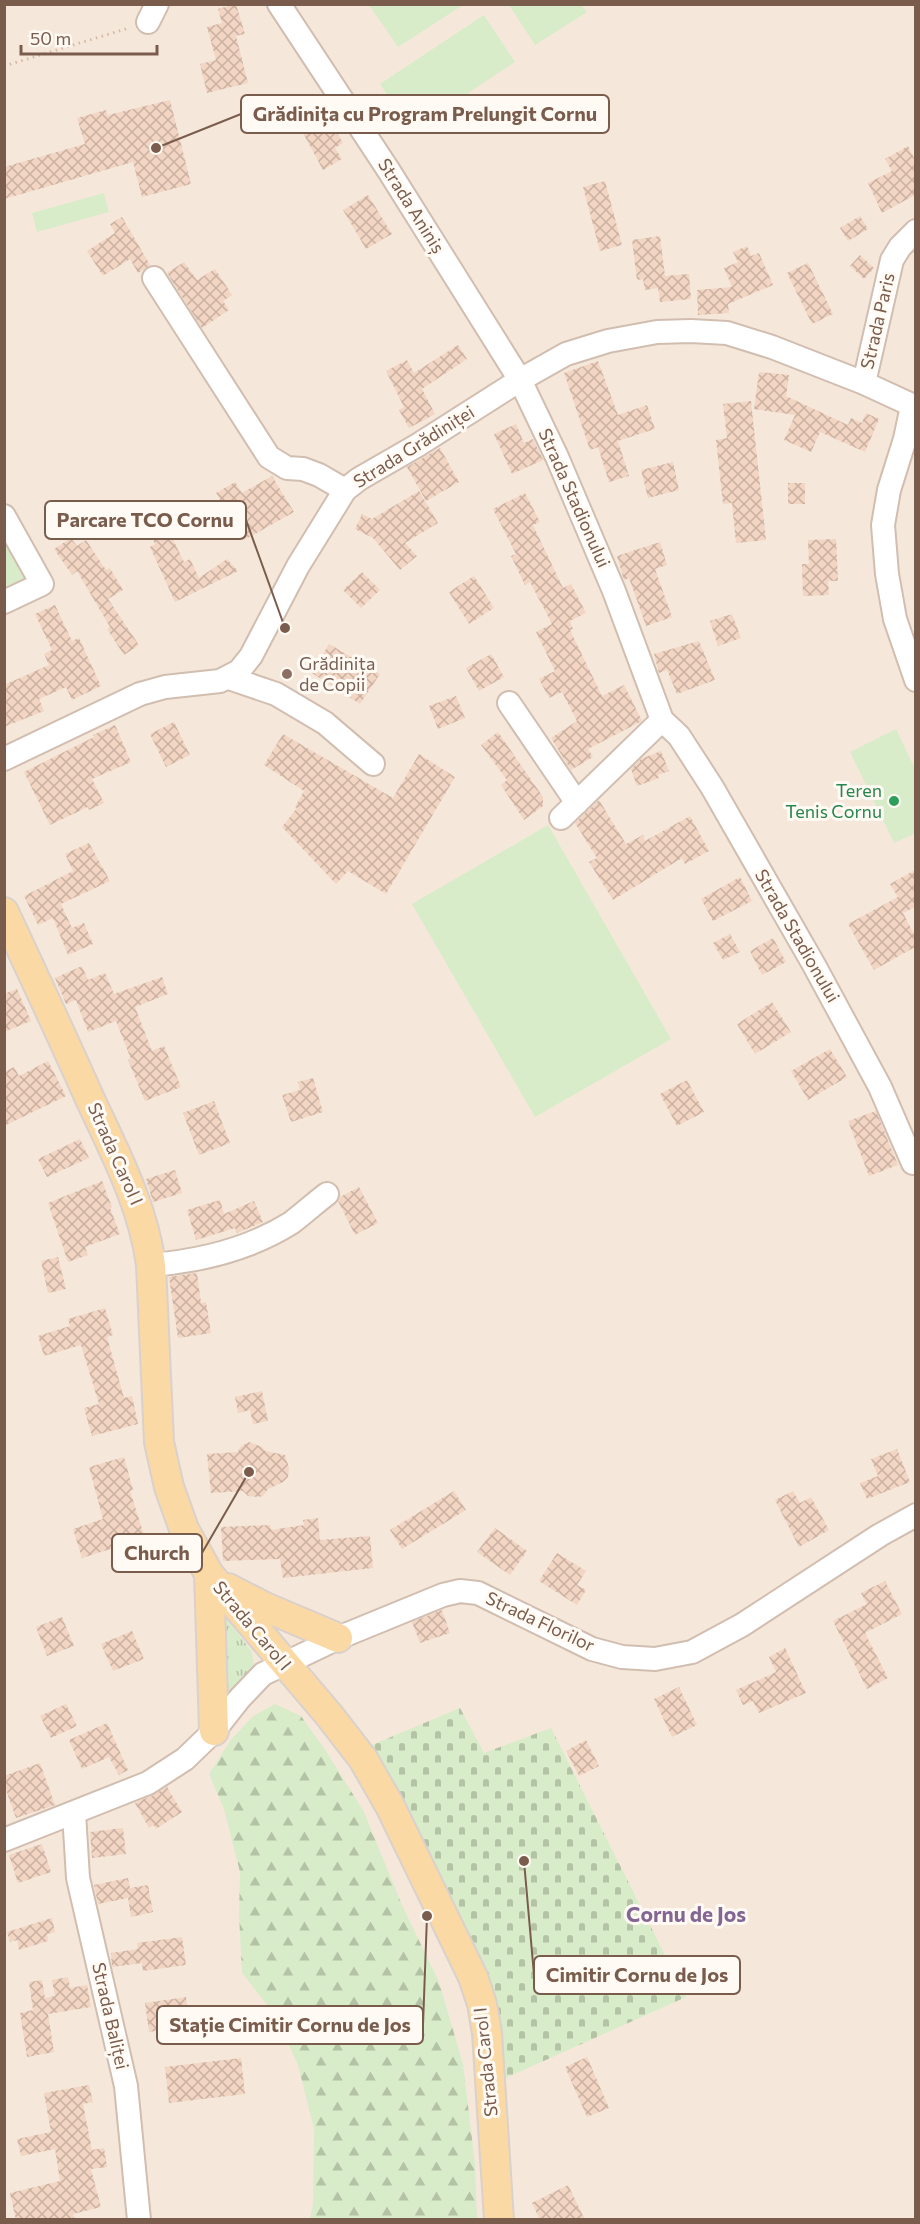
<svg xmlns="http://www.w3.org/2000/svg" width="920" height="2224" viewBox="0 0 920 2224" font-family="Commissioner,sans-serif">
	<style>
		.residential { fill: #f5e8da }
		.grass { fill: url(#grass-tufts) }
		.forest { fill: url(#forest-firs) }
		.cemetery { fill: url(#cemetery-stones) }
		.park { fill: #d8ecc9 }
		.building { fill: url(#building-cross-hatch) }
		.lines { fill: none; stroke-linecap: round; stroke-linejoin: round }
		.minor-casing { stroke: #d1beb0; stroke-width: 26 }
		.major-casing { stroke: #dad1cd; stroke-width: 32 }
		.path { stroke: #d9b8a5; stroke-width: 3; stroke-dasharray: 1.5 4.5; stroke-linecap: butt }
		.minor { stroke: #fff; stroke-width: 22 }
		.major { stroke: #fbd9a5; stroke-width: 28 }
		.education-dot { fill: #8d6e63; stroke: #fffaf3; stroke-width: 2 }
		.leisure-dot { fill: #2e9e5b; stroke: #fffaf3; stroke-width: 2 }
		.labels { text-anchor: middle; stroke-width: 6; stroke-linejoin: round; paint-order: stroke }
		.street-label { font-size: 18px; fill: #7a5c4d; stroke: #fffaf3 }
		.education-label { font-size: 18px; fill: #785e54; stroke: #fffaf3; text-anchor: start }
		.leisure-label { font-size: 18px; fill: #27864d; stroke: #fffaf3; text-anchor: end }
		.quarter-label { font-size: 21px; font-weight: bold; fill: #846695; stroke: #fffaf3 }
		.leader { fill: none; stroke: #7a5c4d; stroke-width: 2 }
		.callout-dot { fill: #7a5c4d; stroke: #fffaf3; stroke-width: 2 }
		.callout { fill: #fffaf3; stroke: #7a5c4d; stroke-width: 2 }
		.callout-label { font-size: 20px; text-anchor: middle; font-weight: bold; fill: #7a5c4d }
	</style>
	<defs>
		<pattern id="grass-tufts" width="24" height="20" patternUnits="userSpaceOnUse" patternTransform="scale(1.5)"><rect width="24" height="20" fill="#d8ecc9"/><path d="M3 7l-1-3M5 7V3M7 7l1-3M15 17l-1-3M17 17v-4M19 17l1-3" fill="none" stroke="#b4c2a5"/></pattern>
		<pattern id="forest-firs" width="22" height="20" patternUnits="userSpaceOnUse" patternTransform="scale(1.5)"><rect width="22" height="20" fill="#d8ecc9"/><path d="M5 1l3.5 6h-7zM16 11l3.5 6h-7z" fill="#b4c2a5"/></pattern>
		<pattern id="cemetery-stones" width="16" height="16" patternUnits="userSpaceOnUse" patternTransform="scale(1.5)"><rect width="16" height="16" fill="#d8ecc9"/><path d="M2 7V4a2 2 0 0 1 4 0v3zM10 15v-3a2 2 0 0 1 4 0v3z" fill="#b4c2a5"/></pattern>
		<pattern id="building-cross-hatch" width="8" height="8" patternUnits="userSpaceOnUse" patternTransform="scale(1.5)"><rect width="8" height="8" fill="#f3d5c3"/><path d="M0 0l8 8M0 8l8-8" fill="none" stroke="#cab0a1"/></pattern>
	</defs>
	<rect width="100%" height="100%" fill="#fdf6ec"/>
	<path class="residential" d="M5,5H915V2219H5Z"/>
	<path class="grass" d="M223,1614L252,1652L254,1665L221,1704Z"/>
	<path class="forest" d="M275,1704L301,1716L326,1751L364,1812L402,1905L439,1982L463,2064L475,2164L477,2219H310L313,2204L314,2129L298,2065L276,2016L242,1973L239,1915L240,1872L224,1809L209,1774L230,1741L253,1716Z"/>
	<path class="cemetery" d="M460,1708L484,1753L551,1728L686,1997L506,2078L486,1969L372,1745Z"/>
	<path class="park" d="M369,5H463L398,47Z
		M509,5H581L587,12L535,45Z
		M484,15L515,62L411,131L380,84Z
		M104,193L109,212L37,232L32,213Z
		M4,536L30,584L4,597Z
		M896,729L915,769L916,833L894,843L850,752Z
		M548,825L671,1039L535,1117L412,904Z"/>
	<path class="building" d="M236,4L245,34L236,36L248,83L207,93L200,64L216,60L207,27L222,23L218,9Z
		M304,96L318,119L326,114L343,143L335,148L342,159L323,170L288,105Z
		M170,100L191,184L142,197L133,162L4,199V167L85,144L77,118L106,110L108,115Z
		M908,146L915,160V195L882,213L868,183L892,171L885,159Z
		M605,181L622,245L600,251L583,187Z
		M368,195L392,234L366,249L343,210Z
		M860,216L868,229L848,241L840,228Z
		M122,217L150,265L138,273L130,259L103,276L87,251L115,233L110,224Z
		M660,236L665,276L689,274L691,299L660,302L658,288L645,290L643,279L637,280L632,240Z
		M747,246L751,256L759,253L773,285L728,304L729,313L698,315L697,290L732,287L724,268L738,262L733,252Z
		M860,255L874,268L864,279L850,266Z
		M184,262L197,280L215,269L232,295L223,301L229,310L202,328L167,273Z
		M808,263L833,314L812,324L787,273Z
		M458,345L467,359L422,389L435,414L409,428L399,410L404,407L386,371L407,360L414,373Z
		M598,361L618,415L647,405L655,429L618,441L629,476L609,482L598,447L590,450L564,373Z
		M759,372L789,375L786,396L848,425L851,418L862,423L866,413L879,419L865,452L820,432L811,452L784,440L795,415L754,409Z
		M751,401L766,540L736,543L732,503L723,504L716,440L727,438L723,404Z
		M516,424L524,443L533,439L543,460L512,474L494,434Z
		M440,448L459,482L426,501L407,467Z
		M673,462L679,490L648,498L641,470Z
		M272,476L294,512L244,540L216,493L235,482L242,493Z
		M788,483H805V504H788Z
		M419,491L438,523L405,543L417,556L400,570L373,538L355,529L362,514L372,519Z
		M525,493L540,522L533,525L563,588L571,584L586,613L570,621L573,629L570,630L602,696L624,685L642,721L588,749L593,757L571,770L551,738L577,721L562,692L549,698L539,679L555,671L536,632L552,624L530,582L525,585L511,556L516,554L493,509Z
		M160,513L184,562L190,559L199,578L227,559L238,571L175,602L150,547L155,544L144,521Z
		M71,538L77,546L86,540L106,570L110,568L123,590L108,599L139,645L124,655L107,629L110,627L77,571L72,575L54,549Z
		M836,539L838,581H828L829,595L803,596L802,564H809L808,540Z
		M660,542L667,565L655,569L672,617L646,626L629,578L624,580L617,556Z
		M362,572L380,590L361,608L343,590Z
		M474,576L494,608L469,624L449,592Z
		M55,605L72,641L79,638L101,686L72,700L66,687L39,699L44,711L4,727V685L49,665L44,654L52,650L35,614Z
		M732,614L741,638L718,646L710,621Z
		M699,641L715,680L677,694L667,670L659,673L654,654Z
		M329,644L380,674L360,704L312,673Z
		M491,654L504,677L479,691L466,668Z
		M456,696L465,718L438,729L429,706Z
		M174,722L190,755L166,767L150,734Z
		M115,725L131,762L92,779L104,803L89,810L88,807L50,825L24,772L94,737L93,735Z
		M498,732L543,797V806L524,820L501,785L507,780L481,745Z
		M283,734L393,798L419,754L455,777L386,894L348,871L336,884L282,827L297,808L295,807L304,791L264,765Z
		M661,751L669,771L658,775L659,778L637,786L631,769L641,759Z
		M599,800L626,844L643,835L645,841L690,816L709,851L685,864L682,858L613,900L589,862L597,858L575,823Z
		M89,843L110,881L61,904L72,928L84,923L93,944L68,955L53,918L38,925L24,896L73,871L65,854Z
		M915,870V907L903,913L915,936V947L874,970L848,924L898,897L890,884Z
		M740,877L752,901L713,921L701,899Z
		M730,934L740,952L723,960L713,943Z
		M773,938L786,962L762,975L750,951Z
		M82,966L88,980L105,973L114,994L162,977L168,994L135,1007L152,1051L164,1046L181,1087L145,1101L128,1060L131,1059L116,1021L88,1032L76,1000L66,1004L55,978Z
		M17,989L31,1021L4,1032V994Z
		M772,1002L791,1032L755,1054L737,1024Z
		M830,1049L847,1077L808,1100L791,1071Z
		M48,1061L66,1096L4,1126V1072L14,1067L19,1076Z
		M313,1078L323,1112L291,1122L282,1095L300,1090L298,1082Z
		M687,1080L704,1112L677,1126L660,1094Z
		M214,1101L230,1143L199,1155L183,1113Z
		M876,1111L898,1165L869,1176L848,1121Z
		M80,1139L89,1158L47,1177L38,1159Z
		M175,1170L182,1193L153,1202L146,1179Z
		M102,1181L112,1207L110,1208L120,1234L85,1247L88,1255L68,1262L48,1203Z
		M359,1187L378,1223L355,1235L338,1201L340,1197Z
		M220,1200L224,1214L254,1201L263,1222L237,1233L235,1228L196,1240L187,1210Z
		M58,1257L66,1289L48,1293L41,1261Z
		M197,1273L201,1303L206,1302L211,1333L178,1338L169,1277Z
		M105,1308L113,1335L107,1337L124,1398L132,1396L138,1424L92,1436L84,1408L99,1404L81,1345L44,1356L38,1336L70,1326L68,1319Z
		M262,1391L268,1421L253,1424L250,1410L238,1413L235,1397Z
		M249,1442L262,1447L265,1451L285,1455L289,1468L288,1477L283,1482L268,1489L263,1496L258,1497L248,1496L243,1491L211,1493L207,1454L238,1452L240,1447Z
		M897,1449L910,1482L867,1499L860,1483L878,1476L871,1459Z
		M124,1457L133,1490L130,1491L145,1538L82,1558L73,1529L103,1519L89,1467Z
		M454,1491L466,1510L402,1549L390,1530Z
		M793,1491L800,1503L811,1497L829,1530L799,1547L775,1500Z
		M318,1518L320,1540L370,1536L373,1568L283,1578L280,1559L223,1561L221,1527L270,1525L271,1530L304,1525L303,1520Z
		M495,1528L527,1551L510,1575L477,1552Z
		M557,1553L586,1571L577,1585L586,1590L577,1605L539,1581Z
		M885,1581L902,1614L865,1633L888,1678L867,1689L833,1621L867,1604L861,1593Z
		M442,1610L450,1633L420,1643L412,1622Z
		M62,1617L74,1646L47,1656L36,1627Z
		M132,1631L144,1659L113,1671L101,1644Z
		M785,1648L806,1693L759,1713L753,1701L743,1705L736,1690L776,1672L769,1657Z
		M679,1687L697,1725L672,1737L654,1699Z
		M66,1704L77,1726L51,1738L40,1716Z
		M107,1723L128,1770L119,1775L109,1757L82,1769L69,1740Z
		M586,1740L599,1766L579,1776L566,1751Z
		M40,1763L55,1805L16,1818L4,1784V1776Z
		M167,1787L182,1812L156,1829L154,1825L149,1828L135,1803L153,1795Z
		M123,1828L126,1854L92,1858L90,1832Z
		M42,1844L51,1872L18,1883L9,1855Z
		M128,1878L130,1888L148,1885L153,1912L131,1917L128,1898L98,1904L94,1885Z
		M52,1918L55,1932L47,1934L48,1941L19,1950L17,1940L10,1942L7,1932Z
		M182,1937L186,1965L143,1971L142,1963L112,1967L111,1953L138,1949L137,1943Z
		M68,1977L70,1988L87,1985L91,2007L48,2014L54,2052L27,2057L20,2013L33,2010L29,1982L42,1980L45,1998L55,1996L52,1980Z
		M186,1997L190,2026L149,2032L145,2003Z
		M587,2057L609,2108L587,2117L565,2067Z
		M241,2058L245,2094L169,2103L165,2067Z
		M89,2085L93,2102L83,2104L92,2150L104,2148L107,2167L91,2169L101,2207L73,2214L75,2220H16L10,2193L60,2181L55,2149L21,2156L17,2139L51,2132L44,2093Z
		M568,2185L585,2220H540L532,2203Z"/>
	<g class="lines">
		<defs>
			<path id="minor" d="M279,4L389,171L520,380L557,457L614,591L662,720L679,736L712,787L814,965L880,1087L913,1163
				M148,22L157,4
				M154,278L269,457L287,468L303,469L319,475L345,490
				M864,383L892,260L900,247L916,231
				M912,406L905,439L889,490L883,525L887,574L895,619L916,680
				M4,516L42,584L4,602
				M229,678L276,694L325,723L373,764
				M509,703L577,803
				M4,759L140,694L165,687L220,681L239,671L251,656L298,566L345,490L359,479L418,445L520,380L566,354L608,341L657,332L691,331L727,333L772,347L864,383L916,407
				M561,818L662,720
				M151,1265C201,1261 248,1250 291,1223C303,1214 315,1203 327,1194
				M74,1813L78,1878L126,2086L139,2220
				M4,1840L148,1783L185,1759L214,1731L240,1698L263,1674L338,1638L443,1595L460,1591L478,1593L592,1649L622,1657L655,1659L692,1652L742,1625L880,1535L916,1515"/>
			<path id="major" d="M4,912C33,974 62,1036 90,1099C115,1153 143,1205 151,1265L159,1442L169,1487L184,1529L209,1574L329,1715L363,1759L390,1806L473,1977L482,2004L487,2033L499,2220
				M209,1574L214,1731
				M228,1588L265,1607L338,1638"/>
		</defs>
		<use href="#minor" class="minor-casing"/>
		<use href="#major" class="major-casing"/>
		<path class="path" d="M4,66L129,28"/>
		<use href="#minor" class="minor"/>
		<use href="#major" class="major"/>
	</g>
	<circle class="education-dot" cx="287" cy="674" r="6"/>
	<circle class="leisure-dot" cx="894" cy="801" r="6"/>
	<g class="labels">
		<g class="street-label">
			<text transform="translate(411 206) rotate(58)" y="6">Strada Aniniș</text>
			<text transform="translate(878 321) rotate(-77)" y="6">Strada Paris</text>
			<text transform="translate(414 447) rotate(-32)" y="6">Strada Grădiniței</text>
			<text transform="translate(574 498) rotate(66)" y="6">Strada Stadionului</text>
			<text transform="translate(797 936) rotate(60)" y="6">Strada Stadionului</text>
			<text transform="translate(115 1154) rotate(66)" y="6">Strada Carol I</text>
			<text transform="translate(540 1622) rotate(25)" y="6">Strada Florilor</text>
			<text transform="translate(252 1626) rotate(50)" y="6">Strada Carol I</text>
			<text transform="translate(110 2016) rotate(77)" y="6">Strada Baliței</text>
			<text transform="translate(486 2062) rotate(-96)" y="6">Strada Carol I</text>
		</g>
		<g class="education-label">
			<text x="299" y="670">Grădinița<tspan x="299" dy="21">de Copii</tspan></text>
		</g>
		<g class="leisure-label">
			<text x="882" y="797">Teren<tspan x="882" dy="21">Tenis Cornu</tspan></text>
		</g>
		<g class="quarter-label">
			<text x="686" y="1922">Cornu de Jos</text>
		</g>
	</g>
	<path class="leader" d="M156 148L241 114M285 628L246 520M249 1472L202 1553M524 1861L534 1975M427 1916L423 2025"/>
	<g class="callout-dot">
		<circle cx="156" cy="148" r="6"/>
		<circle cx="285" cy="628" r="6"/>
		<circle cx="249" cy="1472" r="6"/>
		<circle cx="524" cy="1861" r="6"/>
		<circle cx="427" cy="1916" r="6"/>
	</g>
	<g class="callout">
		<rect x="241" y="95" width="368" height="38" rx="6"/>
		<rect x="45" y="501" width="201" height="38" rx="6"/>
		<rect x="112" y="1534" width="90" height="38" rx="6"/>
		<rect x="534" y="1956" width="206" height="38" rx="6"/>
		<rect x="157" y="2006" width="266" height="38" rx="6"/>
	</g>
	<g class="callout-label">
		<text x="425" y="121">Grădinița cu Program Prelungit Cornu</text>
		<text x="145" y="527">Parcare TCO Cornu</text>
		<text x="157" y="1560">Church</text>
		<text x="637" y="1982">Cimitir Cornu de Jos</text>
		<text x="290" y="2032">Stație Cimitir Cornu de Jos</text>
	</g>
	<rect width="920" height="2224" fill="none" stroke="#7a5c4d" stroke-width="12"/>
	<path d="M21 45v9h136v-9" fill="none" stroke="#7a5c4d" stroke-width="3"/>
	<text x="30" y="45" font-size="18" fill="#7a5c4d" stroke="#fffaf3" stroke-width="4.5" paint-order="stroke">50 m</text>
</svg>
